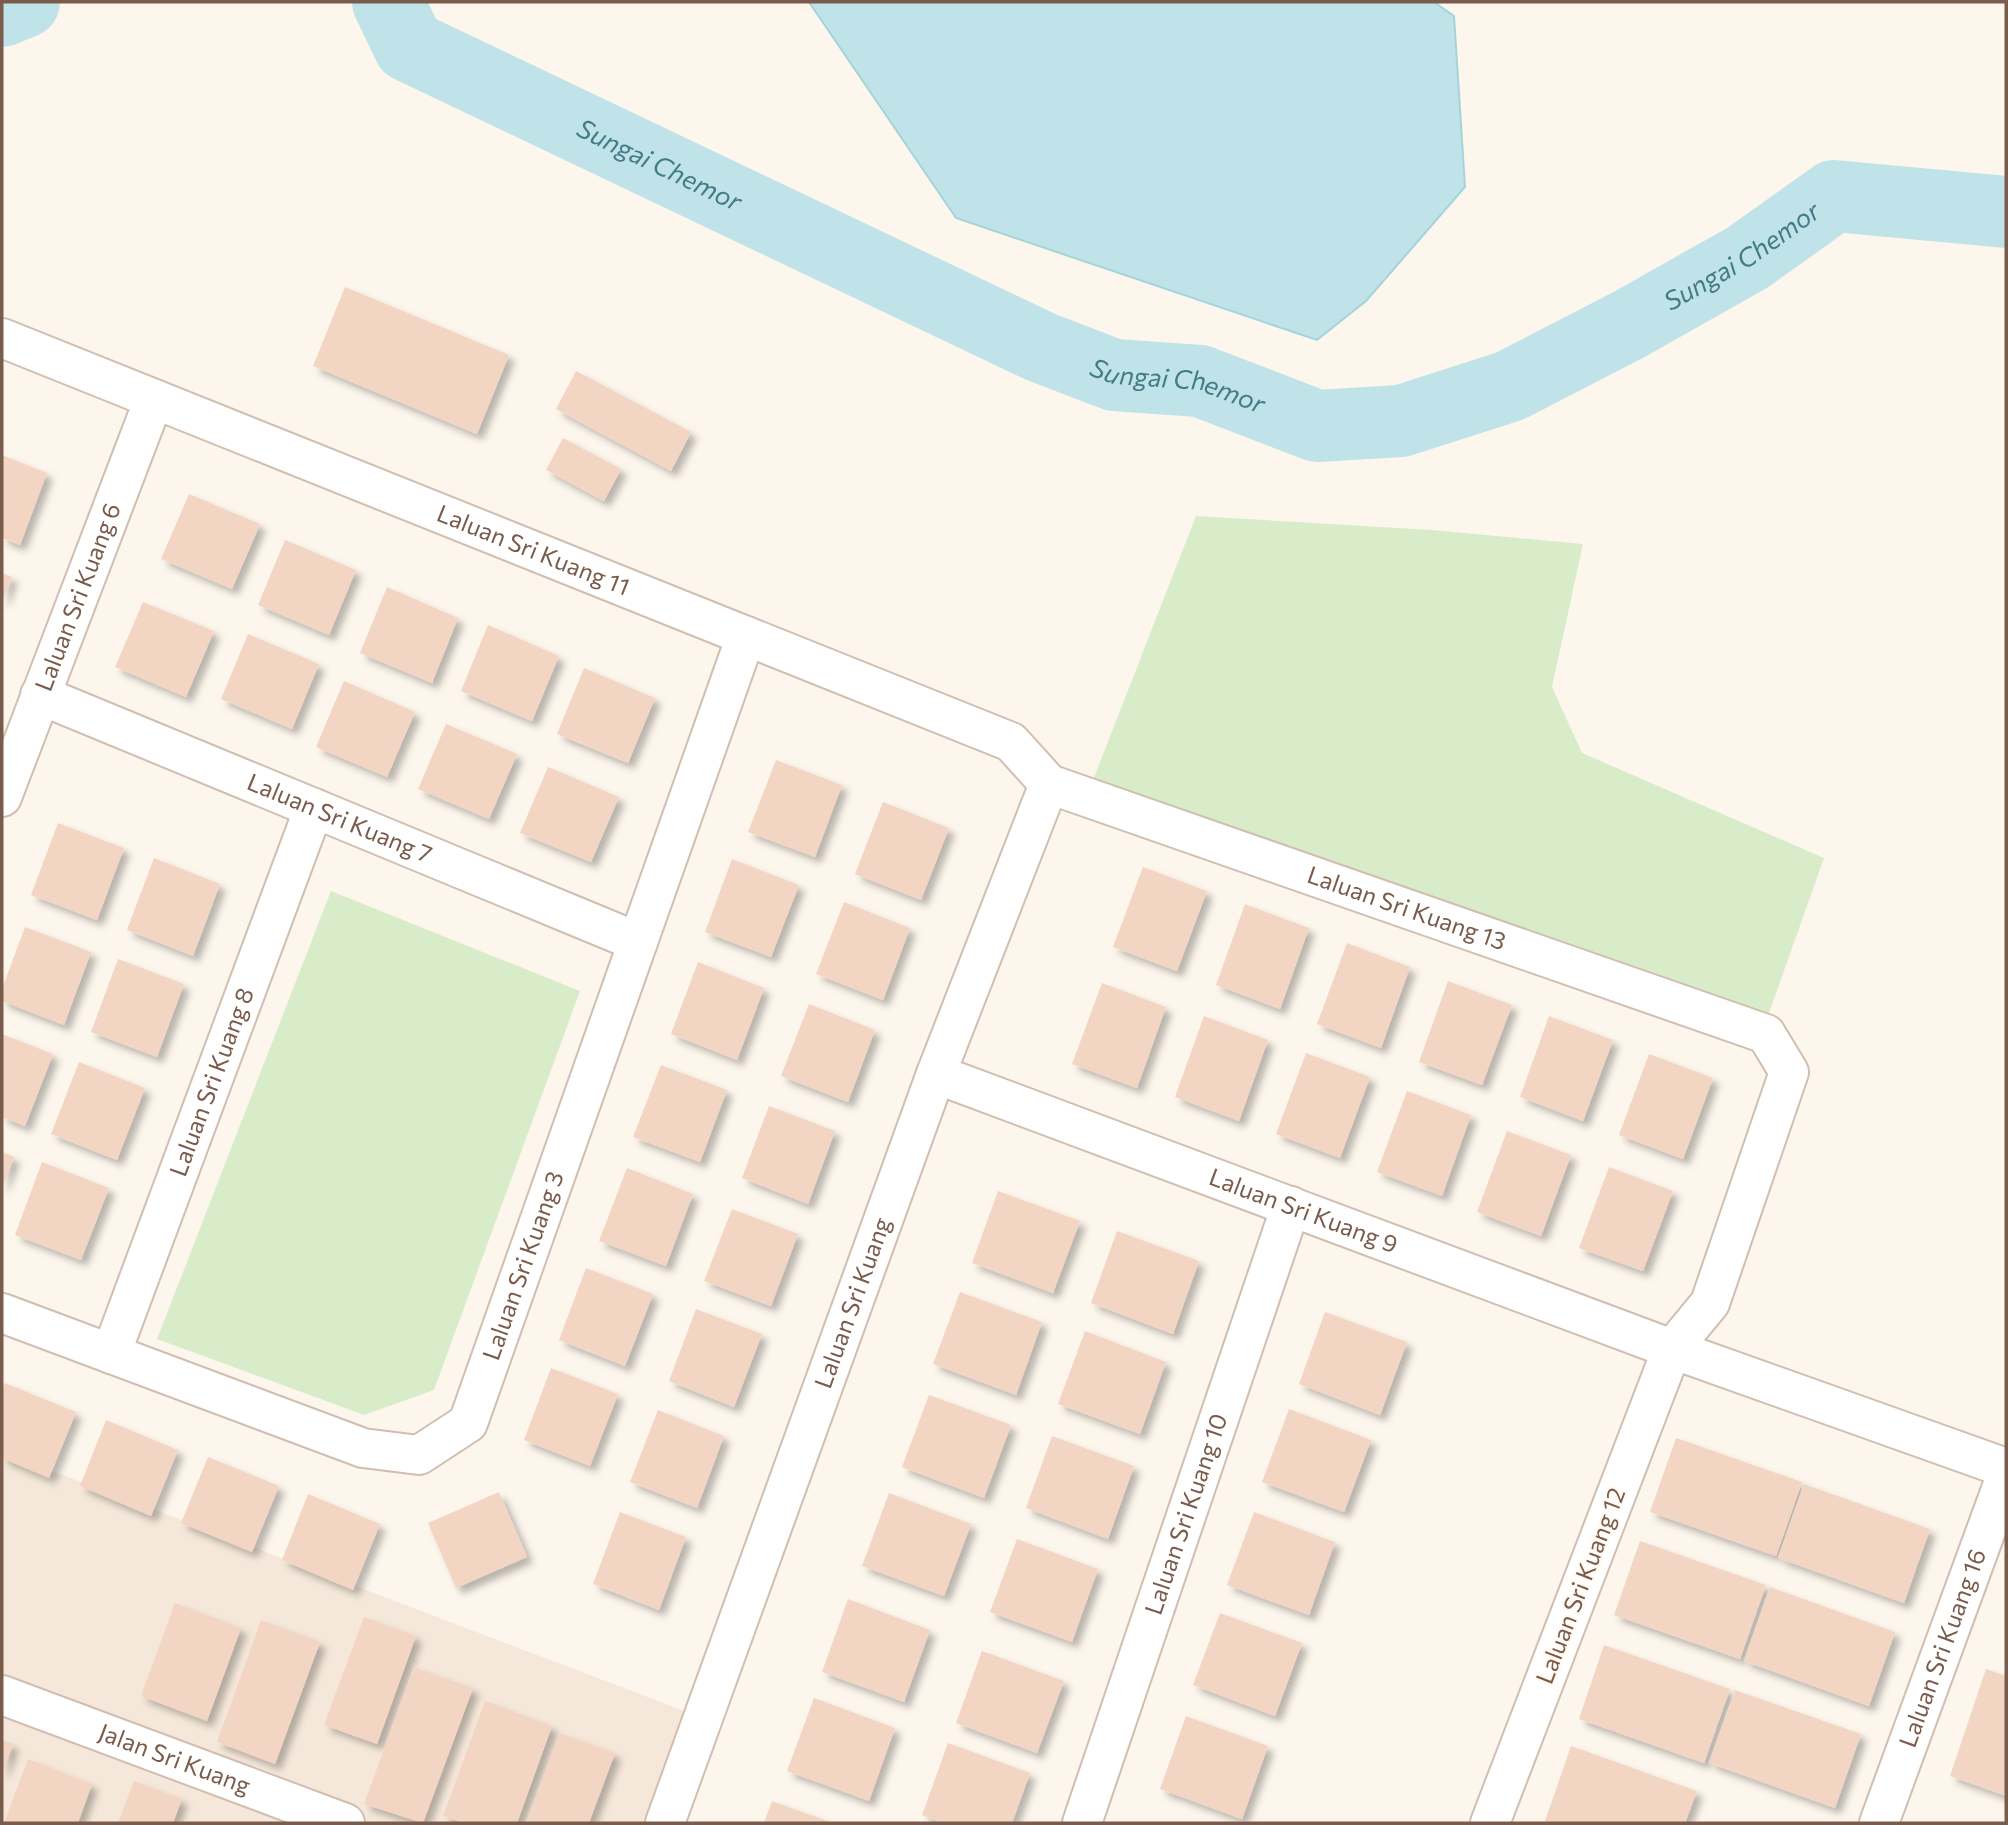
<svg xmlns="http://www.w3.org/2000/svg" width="2008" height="1825" viewBox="0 0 2008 1825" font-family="Commissioner,sans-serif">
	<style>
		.residential { fill: #f5e8da }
		.green { fill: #d8ecc9 }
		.water { fill: #bfe3e8; stroke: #a5d3da; stroke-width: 2 }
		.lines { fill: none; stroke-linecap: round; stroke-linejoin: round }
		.river { stroke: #bfe3e8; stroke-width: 72 }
		.building { fill: #f3d5c3; filter: url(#shadow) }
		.minor-casing { stroke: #d1beb0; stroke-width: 42 }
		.minor { stroke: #fff; stroke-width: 38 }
		.labels { text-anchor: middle; stroke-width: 5; stroke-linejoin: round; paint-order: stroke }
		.street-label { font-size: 24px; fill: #7a5c4d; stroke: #fffaf3 }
		.water-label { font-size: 26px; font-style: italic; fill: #437c86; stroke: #fffaf3 }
	</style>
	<defs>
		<filter id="shadow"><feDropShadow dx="6" dy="6" stdDeviation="3.5" flood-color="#0004"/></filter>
	</defs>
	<rect width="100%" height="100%" fill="#fdf6ec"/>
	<path class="residential" d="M2,1452L719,1724L684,1823H2Z"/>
	<path class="green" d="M1196,516L1432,530L1583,544L1552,687L1582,753L1824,858L1764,1027L1088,793Z
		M331,891L580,991L434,1390L364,1415L157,1339Z"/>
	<path class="water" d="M809,2H1434L1454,16L1465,187L1366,301L1317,340L956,218Z"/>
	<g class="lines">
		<g class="river">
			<path id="s1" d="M388,2L409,46L1041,347L1114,375L1200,381L1317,426L1401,421L1510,386L1630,324L1747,258L1834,196L2006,212"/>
			<path d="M2,11L24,2"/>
		</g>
	</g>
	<path class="building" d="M345,287L509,355L477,434L313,366Z
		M576,371L691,432L671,471L556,409Z
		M563,438L621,469L604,501L546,470Z
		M2,455L47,473L20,545L2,538Z
		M189,494L260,524L232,589L161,559Z
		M285,540L356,570L329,635L258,605Z
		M2,573L12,577L2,603Z
		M387,587L458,618L432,683L360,653Z
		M143,602L214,631L186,697L115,667Z
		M488,625L559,656L532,721L461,691Z
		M248,634L319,664L292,729L221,699Z
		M584,668L655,698L628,763L557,734Z
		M344,681L415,712L387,777L316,747Z
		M446,724L517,754L489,819L418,789Z
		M776,760L842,785L815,857L748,832Z
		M548,767L619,797L591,862L520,833Z
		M883,802L949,828L921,900L855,874Z
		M58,823L124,848L97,920L31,895Z
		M154,858L220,884L193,956L127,930Z
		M732,859L799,885L771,957L705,932Z
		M1143,867L1207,891L1177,971L1113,947Z
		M844,902L910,928L883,1000L816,974Z
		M1245,904L1309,928L1280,1009L1216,985Z
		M25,927L91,952L64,1025L2,1001V989Z
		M1347,943L1410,967L1381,1048L1317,1024Z
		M118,959L184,984L157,1057L91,1032Z
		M698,962L764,988L737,1060L671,1034Z
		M1448,981L1512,1005L1482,1085L1419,1062Z
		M1102,983L1166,1007L1137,1088L1072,1064Z
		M809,1004L875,1030L848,1102L781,1076Z
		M1204,1016L1268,1040L1239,1121L1175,1097Z
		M1549,1016L1613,1040L1583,1121L1520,1097Z
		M2,1034L53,1054L25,1126L2,1117Z
		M1306,1053L1370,1077L1340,1158L1276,1134Z
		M1649,1054L1713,1078L1683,1159L1619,1135Z
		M79,1062L145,1088L117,1160L51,1134Z
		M661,1065L727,1090L700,1162L633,1137Z
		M1407,1091L1471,1115L1442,1196L1377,1172Z
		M769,1106L835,1131L808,1204L742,1178Z
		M1507,1131L1571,1155L1541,1236L1477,1212Z
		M2,1152L14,1157L2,1188Z
		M42,1162L109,1188L81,1260L15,1235Z
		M1609,1167L1673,1191L1643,1271L1579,1248Z
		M627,1168L693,1194L666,1266L599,1241Z
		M998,1191L1080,1221L1053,1293L972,1263Z
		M732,1209L798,1234L771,1306L704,1281Z
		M1117,1231L1199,1261L1173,1334L1091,1303Z
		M586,1268L653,1294L625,1366L559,1340Z
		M960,1292L1042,1322L1016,1395L933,1364Z
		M696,1309L762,1334L734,1407L669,1381Z
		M1325,1312L1407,1342L1380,1415L1299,1384Z
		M1085,1331L1166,1362L1140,1434L1058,1404Z
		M551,1368L618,1394L590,1466L524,1440Z
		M5,1383L76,1412L49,1478L2,1458V1390Z
		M929,1395L1011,1425L984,1498L902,1467Z
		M1289,1409L1371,1440L1344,1512L1262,1482Z
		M658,1410L724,1436L697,1508L630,1482Z
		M106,1420L178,1450L151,1516L80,1486Z
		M1052,1436L1134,1466L1108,1539L1026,1508Z
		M1676,1438L1802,1482L1776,1556L1650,1512Z
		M208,1457L279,1486L252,1552L181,1523Z
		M1804,1484L1930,1529L1904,1603L1778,1558Z
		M499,1492L527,1557L456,1588L428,1523Z
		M889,1493L971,1524L944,1596L862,1566Z
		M308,1494L380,1524L353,1590L282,1560Z
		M620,1512L686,1537L659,1610L593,1584Z
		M1254,1512L1335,1542L1309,1615L1227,1585Z
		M1017,1539L1098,1569L1072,1642L990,1612Z
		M1640,1541L1766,1585L1740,1659L1614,1615Z
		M1770,1587L1895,1632L1869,1706L1744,1661Z
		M848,1599L930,1630L904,1702L822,1672Z
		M175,1603L241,1628L207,1721L141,1696Z
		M1220,1613L1302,1643L1275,1716L1193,1685Z
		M364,1617L416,1636L377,1744L324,1725Z
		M261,1620L320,1642L275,1764L217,1742Z
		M1604,1645L1730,1689L1704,1763L1579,1719Z
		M982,1651L1064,1681L1037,1753L956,1723Z
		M414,1667L473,1688L423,1823L364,1804Z
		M1986,1669L2006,1676V1796L1950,1776Z
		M1735,1690L1861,1734L1835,1808L1709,1763Z
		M814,1698L895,1728L869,1801L787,1771Z
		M485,1701L552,1726L517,1823H463L443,1816Z
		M1186,1716L1268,1746L1242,1819L1160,1789Z
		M560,1733L615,1753L589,1823H526Z
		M2,1740L13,1744L2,1774Z
		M948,1743L1030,1773L1012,1823H943L922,1815Z
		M1571,1746L1697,1791L1685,1823H1552L1545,1821Z
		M28,1759L92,1784L78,1823H4Z
		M134,1781L182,1799L173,1823H118Z
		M772,1801L833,1823H764Z"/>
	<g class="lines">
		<defs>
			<g id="minor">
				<path id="s2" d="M2,338L1011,742L1049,784L1766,1034L1789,1072L1710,1303L1672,1349L1490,1823"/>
				<path id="s3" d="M40,695L638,942"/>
				<path id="s4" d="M2,797L154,399"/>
				<path id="s5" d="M936,1074L1672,1349L2006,1468"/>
				<path id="s6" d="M2,1313L363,1448L419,1455L468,1423L746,636"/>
				<path id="s7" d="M111,1354L314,808"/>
				<path id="s8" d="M2,1695L345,1823"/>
				<path id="s9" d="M665,1823L936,1074L1049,784"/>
				<path id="s10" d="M1082,1823L1291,1206"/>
				<path id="s11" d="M1879,1823L2006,1476"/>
			</g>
		</defs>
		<use href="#minor" class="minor-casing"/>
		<use href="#minor" class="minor"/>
	</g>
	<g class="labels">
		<g class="street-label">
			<text dy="8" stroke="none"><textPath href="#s2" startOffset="572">Laluan Sri Kuang 11</textPath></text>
			<text dy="8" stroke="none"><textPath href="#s4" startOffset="214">Laluan Sri Kuang 6</textPath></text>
			<text dy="8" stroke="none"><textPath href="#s3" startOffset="324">Laluan Sri Kuang 7</textPath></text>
			<text dy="8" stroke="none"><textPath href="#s2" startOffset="1522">Laluan Sri Kuang 13</textPath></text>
			<text dy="8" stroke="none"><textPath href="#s7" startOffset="290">Laluan Sri Kuang 8</textPath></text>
			<text dy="8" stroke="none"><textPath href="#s5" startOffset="392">Laluan Sri Kuang 9</textPath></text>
			<text dy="8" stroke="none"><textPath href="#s6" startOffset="667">Laluan Sri Kuang 3</textPath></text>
			<text dy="8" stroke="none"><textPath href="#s9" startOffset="553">Laluan Sri Kuang</textPath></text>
			<text dy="8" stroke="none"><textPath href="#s10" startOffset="326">Laluan Sri Kuang 10</textPath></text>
			<text transform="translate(1581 1586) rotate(-69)" y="8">Laluan Sri Kuang 12</text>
			<text dy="8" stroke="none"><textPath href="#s11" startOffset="186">Laluan Sri Kuang 16</textPath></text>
			<text dy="8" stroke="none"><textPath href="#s8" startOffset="184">Jalan Sri Kuang</textPath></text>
		</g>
		<g class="water-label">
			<text dy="9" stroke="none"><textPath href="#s1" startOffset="326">Sungai Chemor</textPath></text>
			<text dy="9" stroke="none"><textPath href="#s1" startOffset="1503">Sungai Chemor</textPath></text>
			<text dy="9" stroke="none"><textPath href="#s1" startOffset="892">Sungai Chemor</textPath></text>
		</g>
	</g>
	<rect width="2008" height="1825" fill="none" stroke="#7a5c4d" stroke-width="7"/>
</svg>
